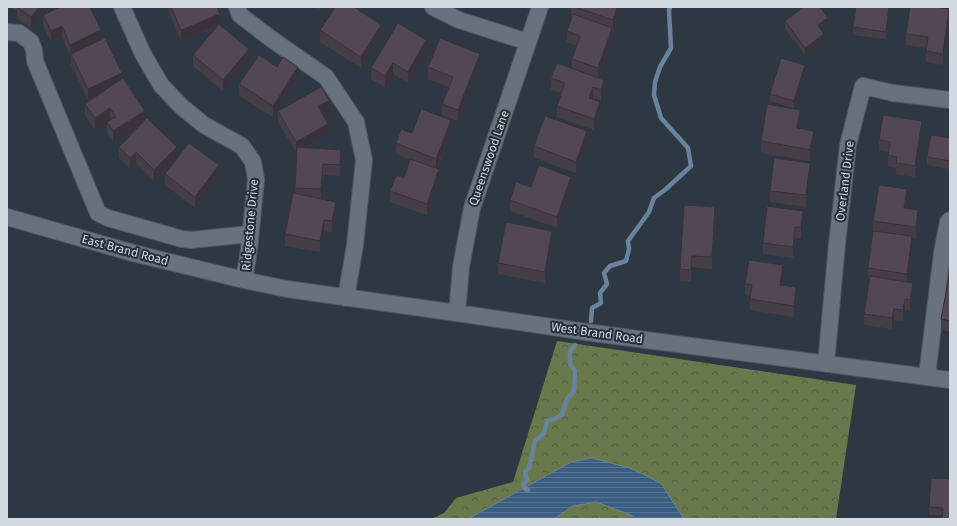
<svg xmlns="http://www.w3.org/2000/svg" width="957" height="526" viewBox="0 0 957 526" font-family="'Fira Sans',sans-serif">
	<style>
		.forest { fill: url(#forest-crowns) }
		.water { fill: url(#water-rules); stroke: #69839d }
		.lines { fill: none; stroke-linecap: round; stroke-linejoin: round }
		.stream { stroke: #69839d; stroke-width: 4.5 }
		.minor-casing { stroke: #4f5760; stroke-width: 18 }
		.minor { stroke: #67727d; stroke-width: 16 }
		.wall { fill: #463e47 }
		.shaded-wall { fill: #39323a }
		.building { fill: #514853; stroke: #39323a }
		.labels { text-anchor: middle; stroke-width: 4; stroke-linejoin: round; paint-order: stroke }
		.street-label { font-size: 12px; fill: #d3d9e0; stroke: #252e38 }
	</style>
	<defs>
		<pattern id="forest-crowns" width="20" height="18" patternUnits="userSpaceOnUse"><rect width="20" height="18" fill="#68794c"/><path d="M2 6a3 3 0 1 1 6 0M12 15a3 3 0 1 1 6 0" fill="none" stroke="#566048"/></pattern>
		<pattern id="water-rules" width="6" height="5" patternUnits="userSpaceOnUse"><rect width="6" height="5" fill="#3c5e80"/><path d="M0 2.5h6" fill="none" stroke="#577492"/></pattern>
	</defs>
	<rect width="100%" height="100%" fill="#2e3842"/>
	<path class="forest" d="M557,341L856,385L836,519H431L444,513L456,498L513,482Z"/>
	<path class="water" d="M592,458L630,468L661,483L684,519H636L631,515L596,502L573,506L554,519H468L571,462Z"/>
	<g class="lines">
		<path class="stream" d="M591,321L592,308L601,303L600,293L607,284L604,273L610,266L626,261L629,249L628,241L649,212L654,198L666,189L691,166L688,148L661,118L654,95L655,82L660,67L671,48L669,10L670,7
			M528,490L525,489L523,484L527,480L525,472L529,468L535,441L544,433L547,421L554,419L562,415L567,399L574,391L575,371L570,364V352L575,345"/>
		<defs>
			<path id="minor" d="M122,7L143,54L161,85L182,107L204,125L242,146L253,162L256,179L249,250L244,280
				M237,7L240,15L270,38L326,77L356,122L364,160L355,245L346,298
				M433,7L459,20L528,42
				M7,32L19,33L31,42L34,50L35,61L98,213L108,218L182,239L191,240L250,234
				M7,217L133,253L244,280L287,289L457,313L593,333L950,380
				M457,313L461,267L472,208L540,7
				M826,364L837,244L848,145L863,86L893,93L950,100
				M927,376L942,253L948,222L950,220"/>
		</defs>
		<use href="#minor" class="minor-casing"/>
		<use href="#minor" class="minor"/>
	</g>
	<path class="wall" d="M11,7H46L31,28L17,18V11Z
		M168,7H217L220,25L249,60L223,91L193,66V55L217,27L181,41L168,10Z
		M312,7H320V9Z
		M571,7H621L613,31H612V39L599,78L604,91L601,101L593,98L592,99L600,113L594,130L557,117V106L561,93L551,90V78L572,68V59L577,46L567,42V31L572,17H571Z
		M890,7L886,39L853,35V27Z
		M43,15L101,39L145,120L177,158L154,181L136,163L130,169L119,158V147L139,125L113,142L107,133V122L111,120L110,119L95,130L85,115V104L95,97L88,100L71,65V56H70L62,37L51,42L43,26Z
		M949,20L943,65L926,62V48L906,45V34Z
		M785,21L828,25L822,30L824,41L805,55L785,29Z
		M320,30L381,36L361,68L320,42Z
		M426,52L408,83L393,74L385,87L371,79V68Z
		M480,65L458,121L442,115V104L449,87L428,79V67Z
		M277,67L298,78L273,117L239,96V84Z
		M805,73L794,109L800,121L799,129L814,142L810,161L761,153V141L793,108L770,101V94Z
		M278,111L329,112L323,115L328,135L306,148L341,161L340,176L323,175L321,199L336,213L332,232L324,231L320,252L285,246V234L295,194L297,153L278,122Z
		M451,131L437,169L439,181L427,215L390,202V191L404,178L410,160L396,154V143L412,133Z
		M922,133L915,177L896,174V168L888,166V152L879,151V140Z
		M950,138V169L927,165V157Z
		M587,143L576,173L534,158V146Z
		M165,174L219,177L195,208L165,185Z
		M810,174L806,207L770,202V191Z
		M531,187L571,188L557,228L510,211V200Z
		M907,200L906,208L918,221L916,239L912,238V247L907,282L913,294L910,311L905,310L903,321L894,320L892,329L864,325V314L870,279H868V268L873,231V221Z
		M715,218L712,269L692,267L691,282L680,281V269Z
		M803,222L801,238H795L793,258L763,254V243Z
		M552,242L545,283L498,274V263Z
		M950,272V332L941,330V319Z
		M783,276L782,285L796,298L794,317L750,310V296L745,295V284Z
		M950,479L942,515H929V507Z"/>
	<path class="shaded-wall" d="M39,7H46L31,28V17Z
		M617,7H621L613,31V20Z
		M889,7H890L886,39V32Z
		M949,9V20L943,65V54Z
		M220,14V25L181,41V30Z
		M828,18V25L818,33V25Z
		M381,25V36L361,68V57Z
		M62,26V37L51,42V31Z
		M612,28V39L598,80V68Z
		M101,30V41L71,54V56H70V45Z
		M824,34V41L805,55V48Z
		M426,40V52L408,83V72Z
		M249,49V60L223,91V80Z
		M480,54V65L458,121V110Z
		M393,63V74L385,87V76Z
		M805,65V73L794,109V101Z
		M298,67V78L273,117V106Z
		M122,73V84L88,100V89Z
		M604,80V91L601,101V90Z
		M593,87V98L589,109V98Z
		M329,101V112L318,118V106Z
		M600,102V113L594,130V119Z
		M110,108V119L95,130V118Z
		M800,110V121L797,139V128Z
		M145,111V122L113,142V131Z
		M451,120V131L436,170V159Z
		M922,121V133L915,177V166Z
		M328,124V135L296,153V142Z
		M587,131V143L576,173V162Z
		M814,131V142L810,161V150Z
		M177,147V158L154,181V170Z
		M341,150V161L340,176V165Z
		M136,152V163L130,169V158Z
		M810,163V174L806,207V195Z
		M323,164V175L321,200V189Z
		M219,165V177L195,208V197Z
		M439,169V181L427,215V204Z
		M571,177V188L557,228V217Z
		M907,189V200L904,219V208Z
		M336,202V213L332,232V221Z
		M715,207V218L712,269V257Z
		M918,210V221L916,239V227Z
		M803,211V222L801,238V227Z
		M324,220V231L320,252V241Z
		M795,227V238L793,258V247Z
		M552,231V242L545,283V272Z
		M912,236V247L907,285V274Z
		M692,256V267L691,282V270Z
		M783,265V276L780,296V285Z
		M913,283V294L910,311V300Z
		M796,287V298L794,317V306Z
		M905,299V310L903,321V310Z
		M894,309V320L892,329V318Z"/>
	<path class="building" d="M17,7H39L31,17Z
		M60,7H90L101,30L70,45L62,26L51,31L43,15Z
		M171,7H217L220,14L181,30Z
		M335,7H354L381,25L361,57L320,30Z
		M575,7H617L613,20Z
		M804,7H820L828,18L818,25L824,34L805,48L785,21Z
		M856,7H889L886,32L853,27Z
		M910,7H936L949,9L943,54L926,51L928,37L906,34Z
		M573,14L612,28L598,68L572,59L580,36L567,31Z
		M398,23L426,40L408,72L393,63L385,76L371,68Z
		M219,24L249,49L223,80L193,55Z
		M105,38L122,73L88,89L71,54Z
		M440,38L480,54L458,110L442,104L453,77L428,67Z
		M259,55L277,67L283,57L298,67L273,106L239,84Z
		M781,58L805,65L794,101L770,94Z
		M557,63L604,80L601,90L593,87L589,98L600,102L594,119L557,106L565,83L551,78Z
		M123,78L145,111L113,131L107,122L116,117L110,108L95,118L85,104Z
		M321,87L329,101L318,106L328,124L296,142L278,111Z
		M767,104L800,110L797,128L814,131L810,150L761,141Z
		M421,109L451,120L436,159L396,143L401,129L412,133Z
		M883,115L922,121L915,166L896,163L897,157L888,155L890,142L879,140Z
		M545,116L587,131L576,162L534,146Z
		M147,118L177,147L154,170L136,152L130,158L119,147Z
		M931,135L950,138V161L927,157Z
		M189,143L219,165L195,197L165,174Z
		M297,147L341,150L340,165L323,164L321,189L295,188Z
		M774,158L810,163L806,195L770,191Z
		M410,159L439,169L427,204L390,191L396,175L404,178Z
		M539,165L571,177L557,217L510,200L516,182L531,187Z
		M879,185L907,189L904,208L918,210L916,227L873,221Z
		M293,193L336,202L332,221L324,220L320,241L285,234Z
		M684,205L715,207L712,257L692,256L691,270L680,269Z
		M767,206L803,211L801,227H795L793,247L763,243Z
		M506,222L552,231L545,272L498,263Z
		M873,231L912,236L907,274L868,268Z
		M749,260L783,265L780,285L796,287L794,306L750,299L752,285L745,284Z
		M950,272V321L941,319Z
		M870,276L913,283L910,300L905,299L903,310L894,309L892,318L864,314Z
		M931,478L950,479V519H942L943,508L929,507Z"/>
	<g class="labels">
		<g class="street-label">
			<text transform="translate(489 158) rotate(-71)" y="4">Queenswood Lane</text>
			<text transform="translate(845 181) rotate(-83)" y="4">Overland Drive</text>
			<text transform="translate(250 225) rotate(-85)" y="4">Ridgestone Drive</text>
			<text transform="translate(125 250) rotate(15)" y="4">East Brand Road</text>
			<text transform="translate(597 333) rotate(8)" y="4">West Brand Road</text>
		</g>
	</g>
	<rect width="957" height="526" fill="none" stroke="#d3d9e0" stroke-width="16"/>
</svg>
